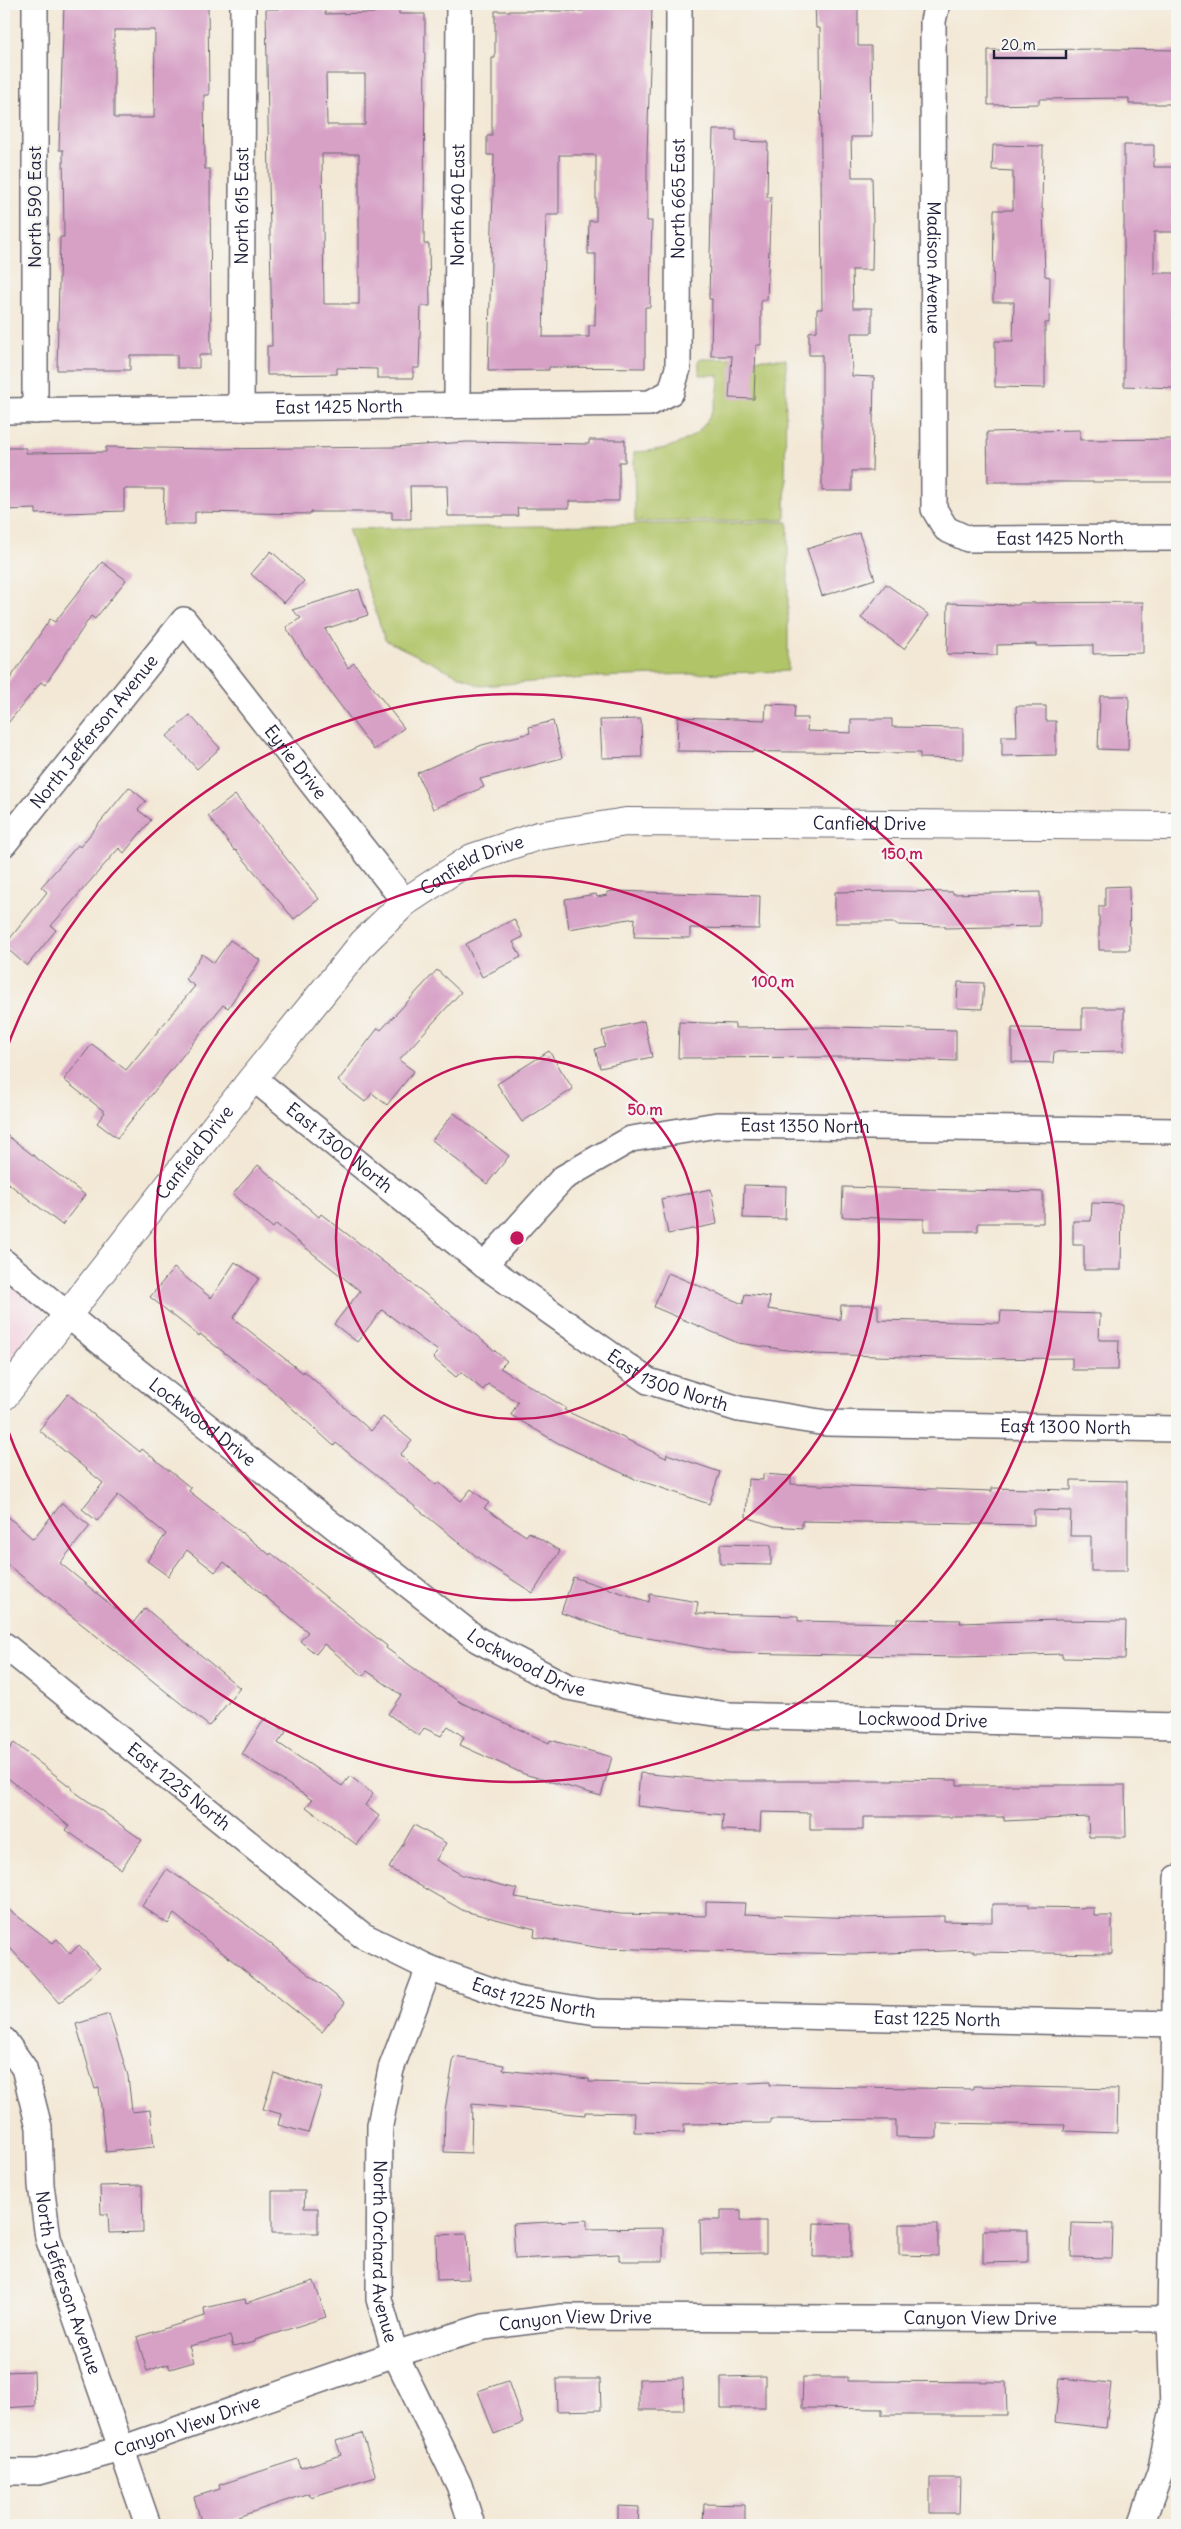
<svg xmlns="http://www.w3.org/2000/svg" width="1181" height="2529" viewBox="0 0 1181 2529" font-family="Delius,sans-serif">
	<style>
		.built { fill: #f3cfdf }
		.green { fill: #b1c468; stroke: #6a7352 }
		.building { fill: #d7a1c6; fill-rule: evenodd }
		.lines { fill: none; stroke-linecap: round; stroke-linejoin: round }
		.street-casing { stroke: #6b6771; stroke-width: 28 }
		.secondary-casing { stroke: #6b6771; stroke-width: 30 }
		.street { stroke: #fff; stroke-width: 25 }
		.secondary { stroke: #fff; stroke-width: 28 }
		.ring { fill: none; stroke: #c2185b; stroke-width: 2.5 }
		.labels { text-anchor: middle; stroke-width: 5; stroke-linejoin: round; paint-order: stroke }
		.street-label { font-size: 18px; fill: #22223b; stroke: #f6f6f2 }
		.centre { fill: #c2185b; stroke: #f6f6f2; stroke-width: 2.5 }
		.ring-label { font-size: 15px; text-anchor: middle; font-weight: bold; fill: #c2185b; stroke: #f6f6f2; stroke-width: 5; stroke-linejoin: round; paint-order: stroke }
	</style>
	<rect width="100%" height="100%" fill="#f6f6f2"/>
	<filter id="ink" filterUnits="userSpaceOnUse"><feTurbulence type="fractalNoise" baseFrequency=".02" numOctaves="2"/><feDisplacementMap in="SourceGraphic" scale="10" xChannelSelector="R" yChannelSelector="G"/><feConvolveMatrix kernelMatrix="1 2 1 2 8 2 1 2 1" color-interpolation-filters="sRGB"/></filter>
	<filter id="wash" filterUnits="userSpaceOnUse"><feTurbulence type="fractalNoise" baseFrequency=".0096" numOctaves="4" result="noise"/><feDisplacementMap in="SourceGraphic" scale="20" xChannelSelector="R" yChannelSelector="G"/><feGaussianBlur stdDeviation="1.12" result="paint"/><feColorMatrix in="noise" values="0 0 0 0 0 0 0 0 0 0 0 0 0 0 0 0 0 1.4 0 .05"/><feComposite in="paint" operator="in"/></filter>
	<g filter="url(#wash)">
		<rect width="100%" height="100%" fill="#f3e8d5"/>
		<path class="built" d="M4,1279L46,1313L4,1367Z"/>
		<path class="green" d="M699,359H786L785,520L635,522L634,452C685,450 719,430 719,375H699Z
			M788,522V671L597,677L480,686L385,640L348,529Z"/>
		<g id="blocks">
			<path class="building" d="M64,4L208,6L209,95H204L205,169H210L211,355H199V368H177V355H130V370H57L60,237H64L63,150H59ZM114,30H155L154,118H114Z
				M280,4H308V7H325V14L374,13V4H399V14H425L424,244H429L430,306H421L419,368H413V378H377V369L337,368V374L267,375V346H272L266,9H280ZM326,74H365V125H327ZM322,154H359V304H324Z
				M815,4H858V46H871L872,137H851L852,177H872L873,224L872,270H852L853,308H872V333H851L852,376L874,377L872,471H852V491H822V355H809V332L817,331V309H822L820,28H816Z
				M583,7L652,8L647,153V221H652L651,254L650,307H645V368L549,367V370L488,371L494,155H487V136H492V58H495V11H583ZM559,155H596V221H589L588,254H596L595,325H589V337H543L546,215H559Z
				M1108,49L1177,50V104H1129V98L1039,99V104L988,105V50Z
				M713,130H736V141L768,142L767,197H771L767,300H761V345H756L754,399L729,398L732,356H711L712,299H709Z
				M993,145L1043,146L1042,209H1043L1045,276L1050,277L1049,323H1045V388L995,387V341H1013L1014,302H993L994,210H1013V171L992,170Z
				M1124,145H1154V167H1175V232H1154V273H1175L1174,388L1124,386Z
				M1080,430V440L1177,439V482H988L987,432Z
				M589,440H625V462H619V501H569V508H517L518,516H448L447,486H410L411,519H392V512H311V514L195,512V524H163L164,489H124V511L36,514V509L4,510V448H26V453L106,452V447L210,449L393,447L467,442L589,444Z
				M859,533L875,579L822,596L807,549Z
				M271,551L304,581L284,603L251,574Z
				M102,562L126,580L95,619L91,616L45,685L41,682L4,728V688L50,619L55,622Z
				M886,584L929,615L904,649L861,618Z
				M359,589L368,615L325,629L348,668L354,663L404,728L374,750L310,665L286,627L301,618L292,610Z
				M1143,602V653L1093,654V645L1036,646V644L997,645V655L947,654L948,603L1019,605V603Z
				M1100,696H1129L1128,750L1098,749Z
				M766,704L795,705L794,718H808L807,731L851,733V719H892V727L963,728V759L920,758V753L677,751L678,717L765,720Z
				M1016,706H1046V721H1056V755L1002,756V736H1017Z
				M190,715L220,748L197,769L167,736Z
				M641,719L642,757L602,758L600,720Z
				M553,721L562,758L480,779L484,787L433,809L417,773L482,745L530,733L529,727Z
				M129,787L146,801L138,810L151,820L124,853L119,848L51,926L56,930L27,966L4,946L47,892L41,887L78,845L80,847Z
				M235,795L319,899L294,919L236,850L235,851L208,816Z
				M1129,886L1130,950H1099V906H1105V887Z
				M617,891L760,896L759,929L690,928V938L634,937L635,918L569,929L565,899L596,894L597,897L607,895V892Z
				M896,891L953,892V894L1040,892V926L945,928V926L896,925V923H835V892Z
				M514,919L523,937L513,942L521,957L482,977L466,944Z
				M230,940L260,960L228,1008L223,1005L117,1138L97,1123L105,1112L64,1080L92,1044L126,1070L195,986L185,979L202,954L214,963Z
				M437,970L461,992L399,1060L414,1071L387,1105L372,1093L365,1102L338,1081L378,1028L381,1030Z
				M958,982L984,983L982,1009L957,1008Z
				M1082,1008H1124V1051L1054,1052L1053,1063L1012,1062V1028L1082,1029Z
				M644,1021L652,1057L600,1068L595,1049L605,1046L602,1031Z
				M679,1022L735,1024V1028L835,1027L956,1030V1061L850,1057L678,1058Z
				M549,1051L573,1089L522,1122L497,1084Z
				M454,1113L509,1156L487,1184L432,1140Z
				M4,1133L85,1195L62,1225L4,1180Z
				M258,1165L319,1217L321,1214L441,1306L507,1361L500,1368L566,1408L564,1410L666,1458L667,1454L720,1472L709,1504L635,1479L558,1443L511,1415L518,1402L488,1384L483,1390L461,1372L456,1377L433,1358L438,1351L382,1310L357,1342L334,1324L360,1291L276,1224L273,1228L233,1194Z
				M744,1185L786,1186L785,1219L743,1218Z
				M843,1187L1043,1192V1223H978V1231H924V1219L842,1217Z
				M711,1189L717,1224L668,1234L661,1199Z
				M1092,1203L1122,1204L1121,1270H1084V1245H1073V1221H1091Z
				M235,1262L259,1278L233,1318L303,1373L304,1371L371,1431L383,1417L412,1441L400,1455L436,1485L438,1482L461,1501L471,1489L489,1503L484,1508L526,1536L529,1532L560,1551L533,1593L481,1560L336,1443L334,1446L264,1383L200,1334L199,1336L150,1297L174,1268L211,1298Z
				M668,1273L743,1304L745,1294L770,1297L768,1309L840,1320L841,1305H878V1320L1000,1323L1001,1311L1100,1314L1099,1340H1119L1118,1370H1072V1358L969,1359L815,1354L738,1343L654,1307Z
				M68,1394L140,1452L142,1449L191,1488L189,1491L270,1555L271,1553L387,1646L386,1648L462,1703L549,1743L550,1740L612,1757L601,1796L524,1774L460,1745L464,1737L448,1726L441,1736L424,1728L419,1736L388,1714L401,1695L367,1671L363,1676L324,1644L316,1654L300,1641L308,1632L224,1562L215,1572L187,1550L168,1576L147,1561L166,1534L118,1495L97,1521L82,1509L103,1483L39,1430Z
				M763,1474L791,1476V1484L992,1491V1488L1071,1490V1480L1127,1481V1571H1091V1536H1070L1071,1511L1034,1510V1525L802,1521V1528L774,1526L746,1517L748,1479L763,1480Z
				M62,1503L90,1526L60,1563L133,1623L145,1608L240,1688L209,1726L4,1562V1513L33,1539Z
				M720,1544L771,1545V1565L720,1564Z
				M573,1577L649,1602L650,1594L698,1602L696,1614L798,1616V1621L897,1623V1619L961,1620L960,1623L1058,1620L1126,1621L1125,1659L1062,1658V1654L960,1657L731,1653L620,1633L561,1613Z
				M265,1718L286,1732L278,1743L342,1786L350,1776L373,1794L365,1805L379,1816L357,1845L306,1807L312,1800L242,1754Z
				M14,1743L72,1788L71,1789L142,1840L121,1869L66,1830L69,1826L4,1775V1756Z
				M640,1773L724,1781H893V1779L957,1780V1785H1125L1126,1837H1089L1088,1817L1004,1821V1817H863V1830H810V1813L761,1812L760,1831L722,1830L723,1815L637,1806Z
				M414,1825L446,1843L436,1860L462,1875L517,1889L515,1897L620,1914L706,1916V1902L745,1903L744,1914L858,1918L944,1916V1921L992,1922V1904H1029V1907L1094,1908V1916H1112V1954L974,1952V1950L857,1954L705,1951L601,1948L534,1937L535,1929L464,1911L389,1868Z
				M167,1869L228,1910L345,2003L322,2032L174,1914L168,1924L142,1906Z
				M4,1906L53,1943L57,1939L70,1954L79,1945L100,1968L59,2003L4,1941Z
				M109,2014L128,2076L132,2112L150,2110L154,2147L106,2152L99,2088L95,2089L76,2024Z
				M454,2057L504,2065L503,2070L589,2079V2082L708,2085L770,2082V2085L858,2087L973,2089V2086L1118,2089L1117,2133L1064,2131L1065,2125L937,2123V2138L896,2137V2120L771,2119V2123L684,2124V2133L634,2132L635,2113L585,2112V2115L472,2104L471,2153L444,2152L445,2110Z
				M274,2073L322,2088L308,2133L278,2125L281,2114L263,2109Z
				M142,2185L143,2232L109,2233L108,2214H101L100,2186Z
				M272,2191H305L304,2208H318V2233H272Z
				M721,2210H741V2221H766V2253L701,2254L700,2220H721Z
				M587,2220V2229L663,2228V2261H619V2254L515,2259L513,2224Z
				M814,2223L851,2224V2257H813Z
				M1072,2223L1113,2224L1112,2258L1071,2257Z
				M899,2224H938V2256L899,2255Z
				M983,2230H1028V2262L983,2263Z
				M467,2234L469,2279L437,2280L436,2235Z
				M314,2281L326,2317L255,2340V2342L233,2347L230,2336L189,2346L194,2362L170,2369L168,2364L147,2371L137,2337L205,2316L204,2308L245,2299L246,2303Z
				M34,2371L35,2406L4,2408V2372Z
				M765,2376V2408H721V2377Z
				M803,2377H848V2381L1006,2382L1007,2415H882V2409L802,2408Z
				M683,2378L684,2410H639V2379Z
				M1060,2378L1111,2383L1106,2428L1055,2422Z
				M556,2379H600L601,2410L557,2411Z
				M508,2381L523,2423L494,2434L478,2391Z
				M362,2433L376,2477L311,2497L309,2493L214,2525H202L194,2497L220,2489L219,2485L298,2459L301,2468L341,2455L336,2441Z
				M930,2478H960L959,2513H930Z
				M704,2504L745,2505V2525H703Z
				M618,2506L639,2507L638,2525H618Z"/>
		</g>
	</g>
	<g filter="url(#ink)">
		<use href="#blocks" fill-opacity="0" stroke="#6b6771" stroke-width="1"/>
		<g class="lines">
			<defs>
				<g id="street">
					<path d="M35,4V411"/>
					<path id="s1" d="M937,4L933,21L934,509L946,529L968,539L1177,538"/>
					<path id="s2" d="M457,405L459,4"/>
					<path id="s3" d="M241,408L243,4"/>
					<path id="s4" d="M4,411L650,403L671,392L678,368L679,4"/>
					<path id="s5" d="M4,844L184,620L405,902"/>
					<path id="s6" d="M253,1078L484,1265L648,1381L739,1409L826,1423L1177,1429"/>
					<path id="s7" d="M4,1262L98,1340L478,1640L568,1687L653,1704L728,1715L1177,1726"/>
					<path id="s8" d="M484,1265L563,1178L631,1139L717,1125L1177,1131"/>
					<path id="s9" d="M4,1645L362,1935L429,1968L516,1999L596,2012L1177,2024"/>
					<path id="s10" d="M429,1968L391,2069L380,2125L379,2299L395,2354L459,2485L472,2525"/>
					<path id="s11" d="M4,2040L24,2068L39,2127L41,2185L48,2238L148,2525"/>
					<path id="s12" d="M4,2472H39L121,2449L395,2354L484,2327L562,2317L1170,2319"/>
					<path d="M1141,2525L1160,2472L1173,2409L1170,2319L1177,1878"/>
				</g>
				<g id="secondary">
					<path id="s13" d="M4,1396L253,1078L363,943L405,902L472,858L538,836L626,822L1177,826"/>
				</g>
			</defs>
			<use href="#street" class="street-casing"/>
			<use href="#secondary" class="secondary-casing"/>
			<use href="#street" class="street"/>
			<use href="#secondary" class="secondary"/>
		</g>
	</g>
	<g class="ring">
		<circle cx="517" cy="1238" r="181"/>
		<circle cx="517" cy="1238" r="362"/>
		<path d="M4 1056A544 544 0 1 1 4 1420"/>
	</g>
	<g class="labels">
		<g class="street-label">
			<text dy="6" stroke="none"><textPath href="#s4" startOffset="864">North 665 East</textPath></text>
			<text dy="6" stroke="none"><textPath href="#s2" startOffset="200">North 640 East</textPath></text>
			<text dy="6" stroke="none"><textPath href="#s3" startOffset="202">North 615 East</textPath></text>
			<text transform="translate(35 207) rotate(-90)" y="6">North 590 East</text>
			<text dy="6" stroke="none"><textPath href="#s1" startOffset="264">Madison Avenue</textPath></text>
			<text dy="6" stroke="none"><textPath href="#s4" startOffset="335">East 1425 North</textPath></text>
			<text dy="6" stroke="none"><textPath href="#s1" startOffset="645">East 1425 North</textPath></text>
			<text dy="6" stroke="none"><textPath href="#s5" startOffset="144">North Jefferson Avenue</textPath></text>
			<text dy="6" stroke="none"><textPath href="#s5" startOffset="468">Eyrie Drive</textPath></text>
			<text dy="6" stroke="none"><textPath href="#s13" startOffset="1119">Canfield Drive</textPath></text>
			<text dy="6" stroke="none"><textPath href="#s13" startOffset="714">Canfield Drive</textPath></text>
			<text dy="6" stroke="none"><textPath href="#s8" startOffset="371">East 1350 North</textPath></text>
			<text dy="6" stroke="none"><textPath href="#s6" startOffset="111">East 1300 North</textPath></text>
			<text dy="6" stroke="none"><textPath href="#s13" startOffset="309">Canfield Drive</textPath></text>
			<text dy="6" stroke="none"><textPath href="#s6" startOffset="516">East 1300 North</textPath></text>
			<text dy="6" stroke="none"><textPath href="#s7" startOffset="255">Lockwood Drive</textPath></text>
			<text dy="6" stroke="none"><textPath href="#s6" startOffset="921">East 1300 North</textPath></text>
			<text dy="6" stroke="none"><textPath href="#s7" startOffset="660">Lockwood Drive</textPath></text>
			<text dy="6" stroke="none"><textPath href="#s7" startOffset="1065">Lockwood Drive</textPath></text>
			<text dy="6" stroke="none"><textPath href="#s9" startOffset="225">East 1225 North</textPath></text>
			<text dy="6" stroke="none"><textPath href="#s9" startOffset="645">East 1225 North</textPath></text>
			<text dy="6" stroke="none"><textPath href="#s9" startOffset="1050">East 1225 North</textPath></text>
			<text dy="6" stroke="none"><textPath href="#s10" startOffset="292">North Orchard Avenue</textPath></text>
			<text dy="6" stroke="none"><textPath href="#s11" startOffset="255">North Jefferson Avenue</textPath></text>
			<text dy="6" stroke="none"><textPath href="#s12" startOffset="1000">Canyon View Drive</textPath></text>
			<text dy="6" stroke="none"><textPath href="#s12" startOffset="595">Canyon View Drive</textPath></text>
			<text dy="6" stroke="none"><textPath href="#s12" startOffset="190">Canyon View Drive</textPath></text>
		</g>
	</g>
	<circle cx="517" cy="1238" r="8" class="centre"/>
	<g class="ring-label">
		<text x="902" y="859">150 m</text>
		<text x="773" y="987">100 m</text>
		<text x="645" y="1115">50 m</text>
	</g>
	<rect width="1181" height="2529" fill="none" stroke="#f6f6f2" stroke-width="20"/>
	<path d="M994 50v8h72v-8" fill="none" stroke="#22223b" stroke-width="2.5"/>
	<text x="1001" y="50" font-size="15" fill="#22223b" stroke="#f6f6f2" stroke-width="4" paint-order="stroke">20 m</text>
</svg>
